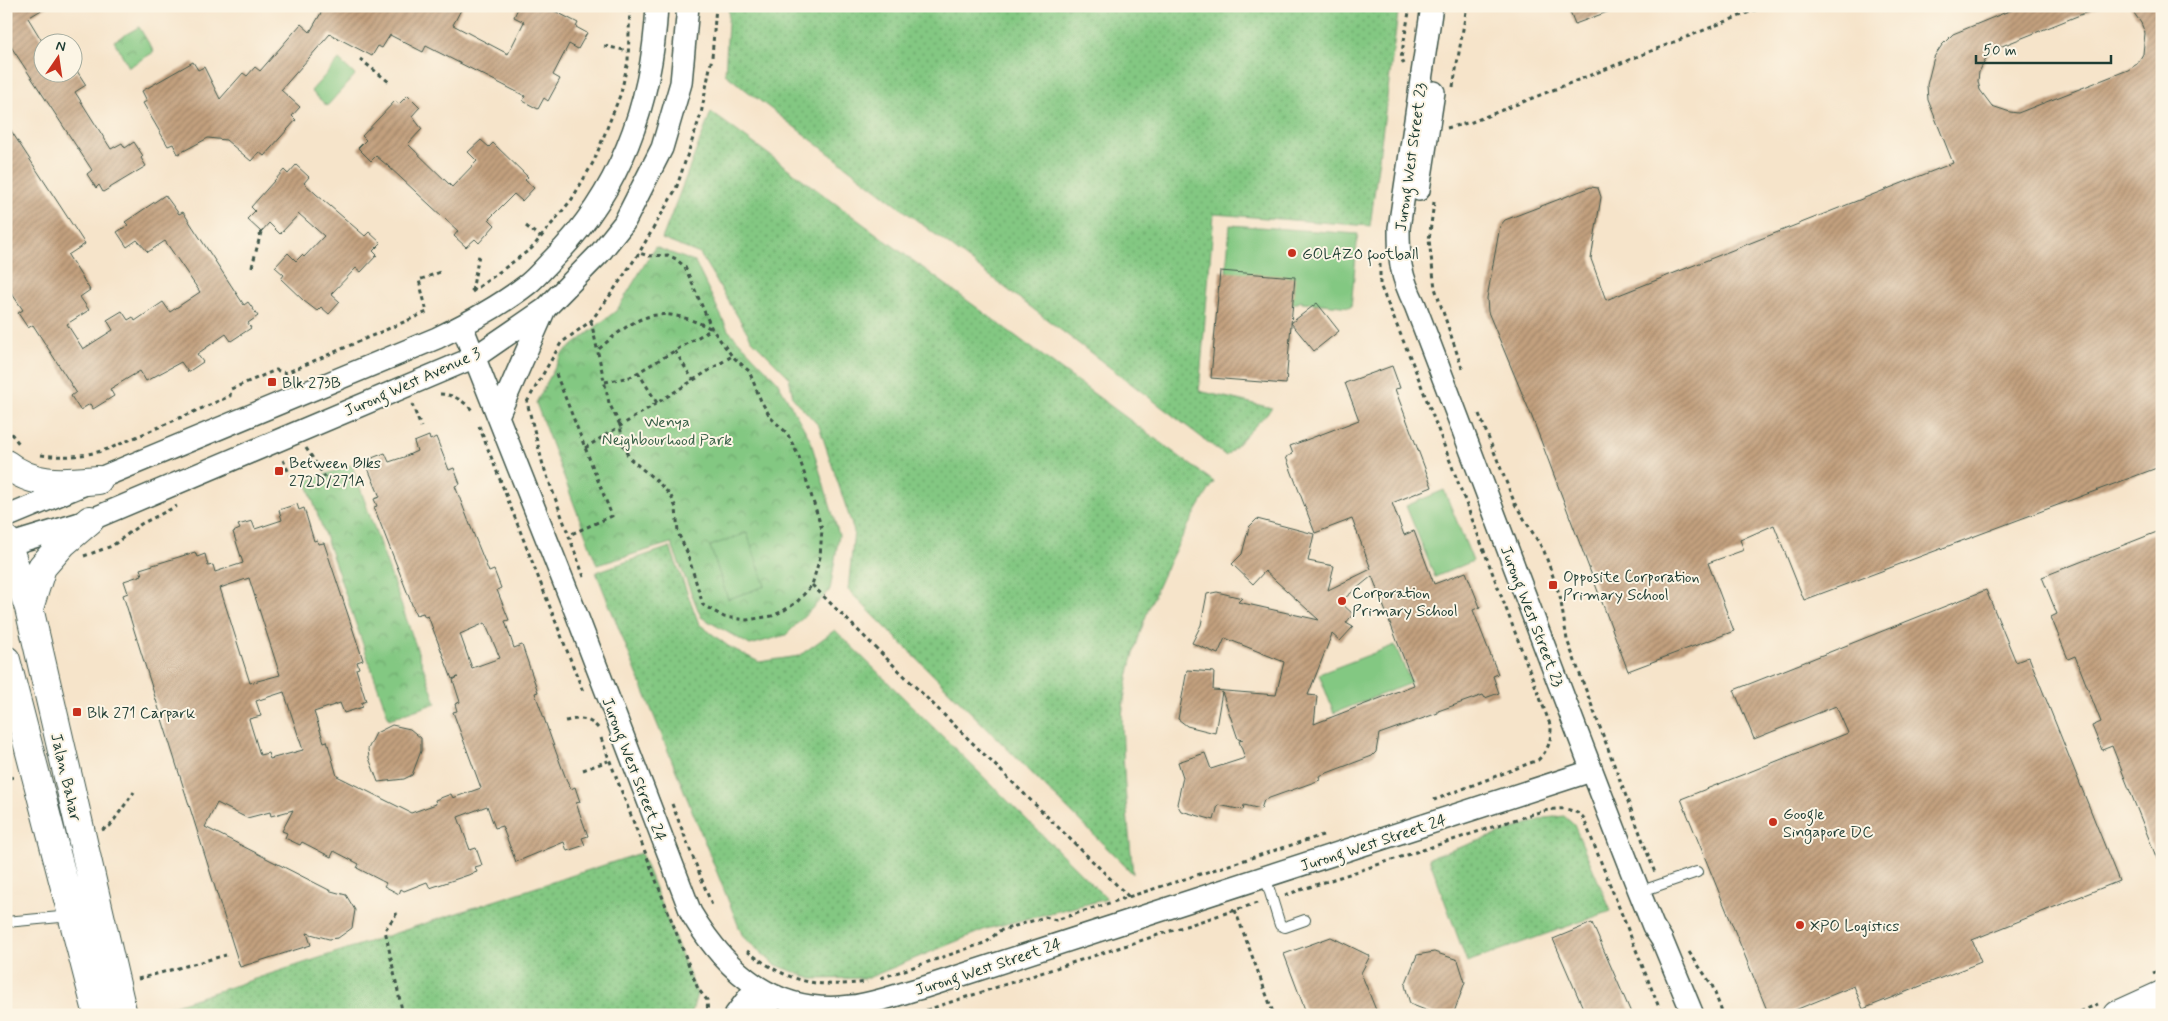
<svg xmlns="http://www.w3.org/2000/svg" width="2168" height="1021" viewBox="0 0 2168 1021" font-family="Mynerve,sans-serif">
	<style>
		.grass { fill: url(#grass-dots); stroke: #51825b }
		.park { fill: url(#park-crowns); stroke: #51825b }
		.pitch { fill: #83c882; stroke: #51825b }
		.building { fill: url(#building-hatch); fill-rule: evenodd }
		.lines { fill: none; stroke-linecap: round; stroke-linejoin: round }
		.lane-casing { stroke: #3f564a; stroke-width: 12 }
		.street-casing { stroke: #3f564a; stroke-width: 24 }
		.secondary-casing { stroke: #3f564a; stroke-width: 30 }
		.primary-casing { stroke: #3f564a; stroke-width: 30 }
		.path { stroke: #3f564a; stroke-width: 3; stroke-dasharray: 4 4; stroke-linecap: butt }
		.lane { stroke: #fff; stroke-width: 10 }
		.street { stroke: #fff; stroke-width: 21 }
		.secondary { stroke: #fff; stroke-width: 28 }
		.primary { stroke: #fff; stroke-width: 28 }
		.poi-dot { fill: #c8321e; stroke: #fcf5e5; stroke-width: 2 }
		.labels { text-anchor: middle; stroke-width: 4; stroke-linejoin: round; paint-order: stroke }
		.street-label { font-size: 16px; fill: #1f3d34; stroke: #fcf5e5 }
		.poi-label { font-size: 16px; fill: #1f3d34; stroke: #fcf5e5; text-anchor: start }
		.park-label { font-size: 16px; fill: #386048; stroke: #fcf5e5 }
	</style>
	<defs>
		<pattern id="grass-dots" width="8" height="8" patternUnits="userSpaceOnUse" patternTransform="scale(1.25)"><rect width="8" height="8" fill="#83c882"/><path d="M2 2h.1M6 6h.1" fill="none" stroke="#6ba46b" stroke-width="1.8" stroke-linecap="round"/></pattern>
		<pattern id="park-crowns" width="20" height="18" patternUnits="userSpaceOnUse" patternTransform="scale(1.25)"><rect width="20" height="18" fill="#83c882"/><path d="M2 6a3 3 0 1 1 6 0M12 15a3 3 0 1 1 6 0" fill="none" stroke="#6ba46b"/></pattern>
		<pattern id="building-hatch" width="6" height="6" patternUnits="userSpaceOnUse" patternTransform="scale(1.25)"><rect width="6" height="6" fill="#c3a07e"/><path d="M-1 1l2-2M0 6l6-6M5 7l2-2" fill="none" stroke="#9e8468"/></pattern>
	</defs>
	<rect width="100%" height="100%" fill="#fcf5e5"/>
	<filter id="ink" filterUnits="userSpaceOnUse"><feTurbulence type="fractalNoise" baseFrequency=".02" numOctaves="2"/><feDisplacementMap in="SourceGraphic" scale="10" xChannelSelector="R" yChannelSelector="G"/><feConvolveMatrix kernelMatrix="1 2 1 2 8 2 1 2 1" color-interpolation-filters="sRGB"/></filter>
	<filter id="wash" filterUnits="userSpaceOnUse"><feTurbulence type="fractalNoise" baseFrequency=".0096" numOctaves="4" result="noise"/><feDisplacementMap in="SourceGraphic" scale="20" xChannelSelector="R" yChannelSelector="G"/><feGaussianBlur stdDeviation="1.12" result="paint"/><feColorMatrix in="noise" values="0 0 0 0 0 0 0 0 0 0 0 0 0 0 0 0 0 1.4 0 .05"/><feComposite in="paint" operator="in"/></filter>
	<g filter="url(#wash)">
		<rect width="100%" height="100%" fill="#f6e4ca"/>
		<path class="grass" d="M729,6H1399L1370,226L1214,214L1199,391L1272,408L1226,456L725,74Z
			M711,112L1214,482C1171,552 1133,626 1123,708C1121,720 1123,734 1123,746C1124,789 1129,831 1133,874L848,590L854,531L819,426L793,398L789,377L752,340L700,254L662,239Z
			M670,547L699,624L728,646L759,662L799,656L835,630L1107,899L986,929L868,978L812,979L774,964L743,937L596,572Z
			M1564,816L1574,825L1611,911L1467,962L1429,858L1545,818Z
			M641,853L697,994L691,1015H168L166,1008Z"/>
		<path class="park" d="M139,27L154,52L129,67L114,41Z
			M655,247L695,262L728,330L777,381L810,439L839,535L830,590L786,635L750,645L701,617L671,543L597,565L536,403L562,354L617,310Z
			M352,465L436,703L389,719L306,481Z"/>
		<path class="pitch" d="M339,60L355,75L327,106L311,91Z
			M1230,225L1358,234L1351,307L1302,302V300L1287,308L1226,271Z
			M1444,490L1473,561L1435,577L1406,506Z
			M747,533L765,586L728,599L710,546Z
			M1395,645L1411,683L1334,713L1319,674Z"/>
		<g id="blocks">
			<path class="building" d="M6,6H48L28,18L42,41V72H63L66,78L77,71L86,85L75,92L111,149L122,143L125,148L134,142L143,156L141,158L146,166L103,192L99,185L96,188L87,174L92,170L6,39Z
				M325,6H463L453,25L508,54L524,22L514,17L519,6H545L578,23L576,27L587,33L578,49L569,44L553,75L560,79L548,101L544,98L538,109L523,101L525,96L426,46L423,52L390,35L382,48L378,46L372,56L330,34L281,90L300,107L292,116L296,120L264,156L259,152L251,161L226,140L208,138L178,154L173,144L168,146L143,103L147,101L142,91L193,62L198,70L204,67L220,99L243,73L247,76L255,67L260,71L301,24L310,32Z
				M1568,6H1618V8L1575,24Z
				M2021,6L2100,7L1997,48L1988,55L1979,72L1978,81L1980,90L1992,106L2010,112L2018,113L2128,70L2137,64L2143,54L2145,33L2141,23L2129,6H2162V466L1804,600L1774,525L1740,540L1744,550L1708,563L1734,631L1628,671L1532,417L1488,312L1487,298L1500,226L1505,220L1591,187L1598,188L1601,197L1591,259L1606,300L1953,163L1928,100L1927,85L1934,57L1942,45L1953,34Z
				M408,95L420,107L412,116L422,129L408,144L452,187L477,161L468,152L481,140L489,147L493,143L528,177L525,180L534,188L522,201L514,194L489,219L495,225L479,243L475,239L466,247L454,236L458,231L388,166L376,156L371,161L358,148L366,140L362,136L395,101L399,104Z
				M6,123L85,244L68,255L90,290L80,297L89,310L67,324L83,349L113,330L107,320L122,311L128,320L133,317L135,321L163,302L170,312L200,292L165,241L148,252L137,240L127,247L117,232L128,225L125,222L165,195L179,214L183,212L244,305L248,302L258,316L248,323L251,328L231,341L226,334L197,354L203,362L188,372L181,362L146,381L140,371L110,389L114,396L93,409L90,404L80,410L71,396L76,392L33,325L28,328L18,313L23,310L6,285Z
				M296,165L309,177L304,183L316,194L365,236L369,232L381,243L373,251L377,255L361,272L356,268L331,294L340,302L329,314L321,307L317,311L304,301L281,279L284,275L275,267L288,253L296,261L302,255L304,257L324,236L299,214L280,234L269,223L261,232L247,219L255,211L251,207L274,181L284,170L288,174Z
				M1220,271L1295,277L1286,384L1211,378Z
				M1317,303L1339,331L1314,351L1291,323Z
				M1392,366L1400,388L1395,389L1432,487L1392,503L1404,535L1414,531L1434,584L1466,572L1480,607L1473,610L1498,674L1493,676L1499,693L1485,698L1483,695L1438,711V713L1379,734L1376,752L1372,756L1319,776L1320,780L1264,800L1261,809L1244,805L1243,810L1218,805L1214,820L1181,811L1177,804L1183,777L1178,762L1205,753L1211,769L1245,758L1239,741L1243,740L1238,739L1222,692L1215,733L1187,726L1178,719L1187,670L1214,672L1213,690L1276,695L1284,662L1225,638L1218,654L1192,643L1201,625L1207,594L1217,592L1242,598L1238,602L1319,620L1265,571L1253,584L1232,564L1242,554L1249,527L1257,519L1314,534L1308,561L1334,566L1328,590L1371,569L1352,519L1315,533L1286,457L1293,454L1290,446L1359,420L1345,383ZM1372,576L1414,685L1314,724L1317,696L1308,695L1332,634L1340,641L1353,627L1346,623L1353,614L1340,602Z
				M429,436L430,440L436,437L449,470L454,468L460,484L455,486L474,535L489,572L494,570L501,588L497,590L509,620L505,621L514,648L522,645L538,692L535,693L556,752L568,784L571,789L575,787L580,802L576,803L588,836L582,838L585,845L567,851L564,842L516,862L502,826L495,828L487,806L458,817L470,850L476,848L482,865L475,867L477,872L430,888L427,882L404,891L401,889L399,894L384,886L386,883L357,868L359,864L334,851L331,857L302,842L300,845L285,838L287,833L282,831L293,810L271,816L270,812L247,818L217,803L205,827L331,891L346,895L355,910L352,928L338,938L329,939L307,933L311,945L240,967L123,595L128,593L124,581L142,575L140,569L195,552L197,557L205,554L208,566L213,565L215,572L243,563L233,532L240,529L238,525L252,521L255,529L282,520L279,510L297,504L299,510L304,508L314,541L317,540L318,544L324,543L363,660L357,662L359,668L356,669L366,701L361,703L363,707L344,713L340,703L314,712L324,742L327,741L337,776L411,813L436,804L435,800L451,794L453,798L481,788L453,712L457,711L455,704L460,702L453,680L458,677L452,679L428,616L425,617L423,613L416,615L374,507L377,506L374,499L380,497L367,466L374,463L372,458L385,453L389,462L404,457L417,451L414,442ZM249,578L280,675L250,683L220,588ZM485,623L500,658L472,668L460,634ZM284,692L303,750L270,759L268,753L260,755L249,719L261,716L256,701Z
				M2162,530V869H2161L2112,746L2102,750L2092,726L2101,722L2075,656L2068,659L2051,617L2057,614L2042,577Z
				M1986,590L2016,662L2029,657L2119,881L1972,940L1981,962L1863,1009L1854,986L1783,1015H1769L1681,799L1848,733L1836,706L1754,739L1734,690Z
				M392,725L410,729L421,738V751L412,775L404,779L378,782L369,758L368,749L376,733Z
				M1592,923L1632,1015H1586L1553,939Z
				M1331,937L1370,956L1361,973L1378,1015H1307L1284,954Z
				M1434,952L1458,960L1465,982L1453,1015H1438L1410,1004L1405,985L1417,955Z"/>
		</g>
	</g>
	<g filter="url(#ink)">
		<use href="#blocks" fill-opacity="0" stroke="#3f564a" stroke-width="1"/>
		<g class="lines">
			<defs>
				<path id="lane" d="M1265,876L1280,925L1285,927L1305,920
					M1639,892L1697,872
					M6,922L71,916"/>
				<path id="street" d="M1432,6L1399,228C1399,260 1400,275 1415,305C1495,512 1570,720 1653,926L1662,940L1693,1015
					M1419,190L1434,92
					M462,326L576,613L691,913C727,973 776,1016 852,1006C876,1003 901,993 925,987L1591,771
					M498,416L545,309
					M6,517L437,338C468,323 500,306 528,284C537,277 544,268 552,260C622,190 652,103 657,6
					M8,545L90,520L475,357L545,309L600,253L624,223L662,148L681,83L688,6
					M735,1015L757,986
					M761,1015L776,996"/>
				<path id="secondary" d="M2118,1015L2162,995"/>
				<path id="primary" d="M6,464C35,487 63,483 98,480
					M6,540L29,608L123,1015
					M29,608L42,567L63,543L90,520
					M6,660L98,1015"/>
			</defs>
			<use href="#lane" class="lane-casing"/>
			<use href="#street" class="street-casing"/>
			<use href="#secondary" class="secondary-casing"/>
			<use href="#primary" class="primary-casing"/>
			<path class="path" d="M604,46L629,51
				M360,59L389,82
				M1404,64L1401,58L1409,12L1411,10
				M1453,87L1467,6
				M1447,128L1472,122L1765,6
				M1434,202L1429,240L1435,288L1463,371
				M526,226L540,237
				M1380,264V285L1415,369L1551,727C1551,742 1548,750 1538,760L1434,800
				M252,267L261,232
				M472,291L479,255
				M472,292L532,248L572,199L594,161L621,93L628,61L630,6
				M591,321L609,403L620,425L623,444L629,458L658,482L671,496L676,508L678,533L687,552L703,605L724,617L747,620L772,616L783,611L797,602L812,585L820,557L822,529L799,457L787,433L771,418L761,401L749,371L732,356L712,329L685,267L676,259L668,255L649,256L639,253
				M599,349C640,312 661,304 712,329
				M675,351L693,380
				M638,372L657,403
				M556,374L612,516L569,535
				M605,382L630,377L712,329
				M440,394C453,394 464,401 473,411
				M412,404L421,427
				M1479,414L1515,504L1544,551L1560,596L1567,640L1655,873
				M479,426L584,694
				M6,427L20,445
				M306,448L325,477
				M585,448L732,356
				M41,455C66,458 87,456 111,448L230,396L231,389L276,370L286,373L427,312L419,280L440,272
				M283,460L290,475
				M84,556L112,546L141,524L177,506
				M584,577L543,465L527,402L561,343L591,321L611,294L639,253L676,189L701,114L712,57L716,6
				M812,585L1129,897
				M565,721C579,718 588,717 598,728
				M601,738L698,989L707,1000L708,1015
				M6,770L10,778L13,777
				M583,770L608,761
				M672,804L713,908
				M102,830L110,826L134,792
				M1285,895L1532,814C1551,809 1567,804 1583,817L1662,1015
				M1235,910L1274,1015
				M397,913L385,930L403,1015
				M747,951C790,983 815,988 867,982
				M1689,952L1712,985L1723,1015
				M2153,973L2162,969
				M881,978L987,942L999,931L1045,917L1056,920L1323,835
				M138,979L226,955
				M911,1015L1260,902
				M2073,1015L2098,1004"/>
			<use href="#lane" class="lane"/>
			<use href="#street" class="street"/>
			<use href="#secondary" class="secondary"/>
			<use href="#primary" class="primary"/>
		</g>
	</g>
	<g class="poi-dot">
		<circle cx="1292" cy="253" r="5"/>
		<rect x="267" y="377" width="10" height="10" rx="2.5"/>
		<rect x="274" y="466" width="10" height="10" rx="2.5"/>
		<rect x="1548" y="580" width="10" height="10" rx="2.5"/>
		<circle cx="1342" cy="601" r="5"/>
		<rect x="72" y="707" width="10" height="10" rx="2.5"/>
		<circle cx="1773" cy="822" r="5"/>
		<circle cx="1800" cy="925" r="5"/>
	</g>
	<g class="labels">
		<g class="street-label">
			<text transform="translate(1410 157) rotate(-82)" y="6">Jurong West Street 23</text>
			<text transform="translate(412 381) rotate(-24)" y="6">Jurong West Avenue 3</text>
			<text transform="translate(1533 616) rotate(69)" y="6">Jurong West Street 23</text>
			<text transform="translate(635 769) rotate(69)" y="6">Jurong West Street 24</text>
			<text transform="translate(67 777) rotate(77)" y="6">Jalan Bahar</text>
			<text transform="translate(1373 842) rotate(-18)" y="6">Jurong West Street 24</text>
			<text transform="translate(988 966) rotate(-18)" y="6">Jurong West Street 24</text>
		</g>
		<g class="poi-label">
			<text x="1302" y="259">GOLAZO football</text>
			<text x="282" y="388">Blk 273B</text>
			<text x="289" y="468">Between Blks<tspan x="289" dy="18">272D/271A</tspan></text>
			<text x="1563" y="582">Opposite Corporation<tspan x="1563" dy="18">Primary School</tspan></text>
			<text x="1352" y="598">Corporation<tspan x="1352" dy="18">Primary School</tspan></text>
			<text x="87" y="718">Blk 271 Carpark</text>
			<text x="1783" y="819">Google<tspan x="1783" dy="18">Singapore DC</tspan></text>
			<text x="1810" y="931">XPO Logistics</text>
		</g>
		<g class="park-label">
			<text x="667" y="427">Wenya<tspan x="667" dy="18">Neighbourhood Park</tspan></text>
		</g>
	</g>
	<rect width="2168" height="1021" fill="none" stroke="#fcf5e5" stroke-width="25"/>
	<g transform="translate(58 58) rotate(13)"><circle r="24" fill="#fcf5e5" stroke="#a4ab9e"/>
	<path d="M0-4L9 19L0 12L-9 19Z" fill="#c8321e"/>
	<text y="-8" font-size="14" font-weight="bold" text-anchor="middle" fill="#1f3d34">N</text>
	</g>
	<path d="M1976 55v8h135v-8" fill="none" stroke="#1f3d34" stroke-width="2.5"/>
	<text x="1983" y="55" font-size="15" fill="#1f3d34" stroke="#fcf5e5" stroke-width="4" paint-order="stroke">50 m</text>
</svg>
